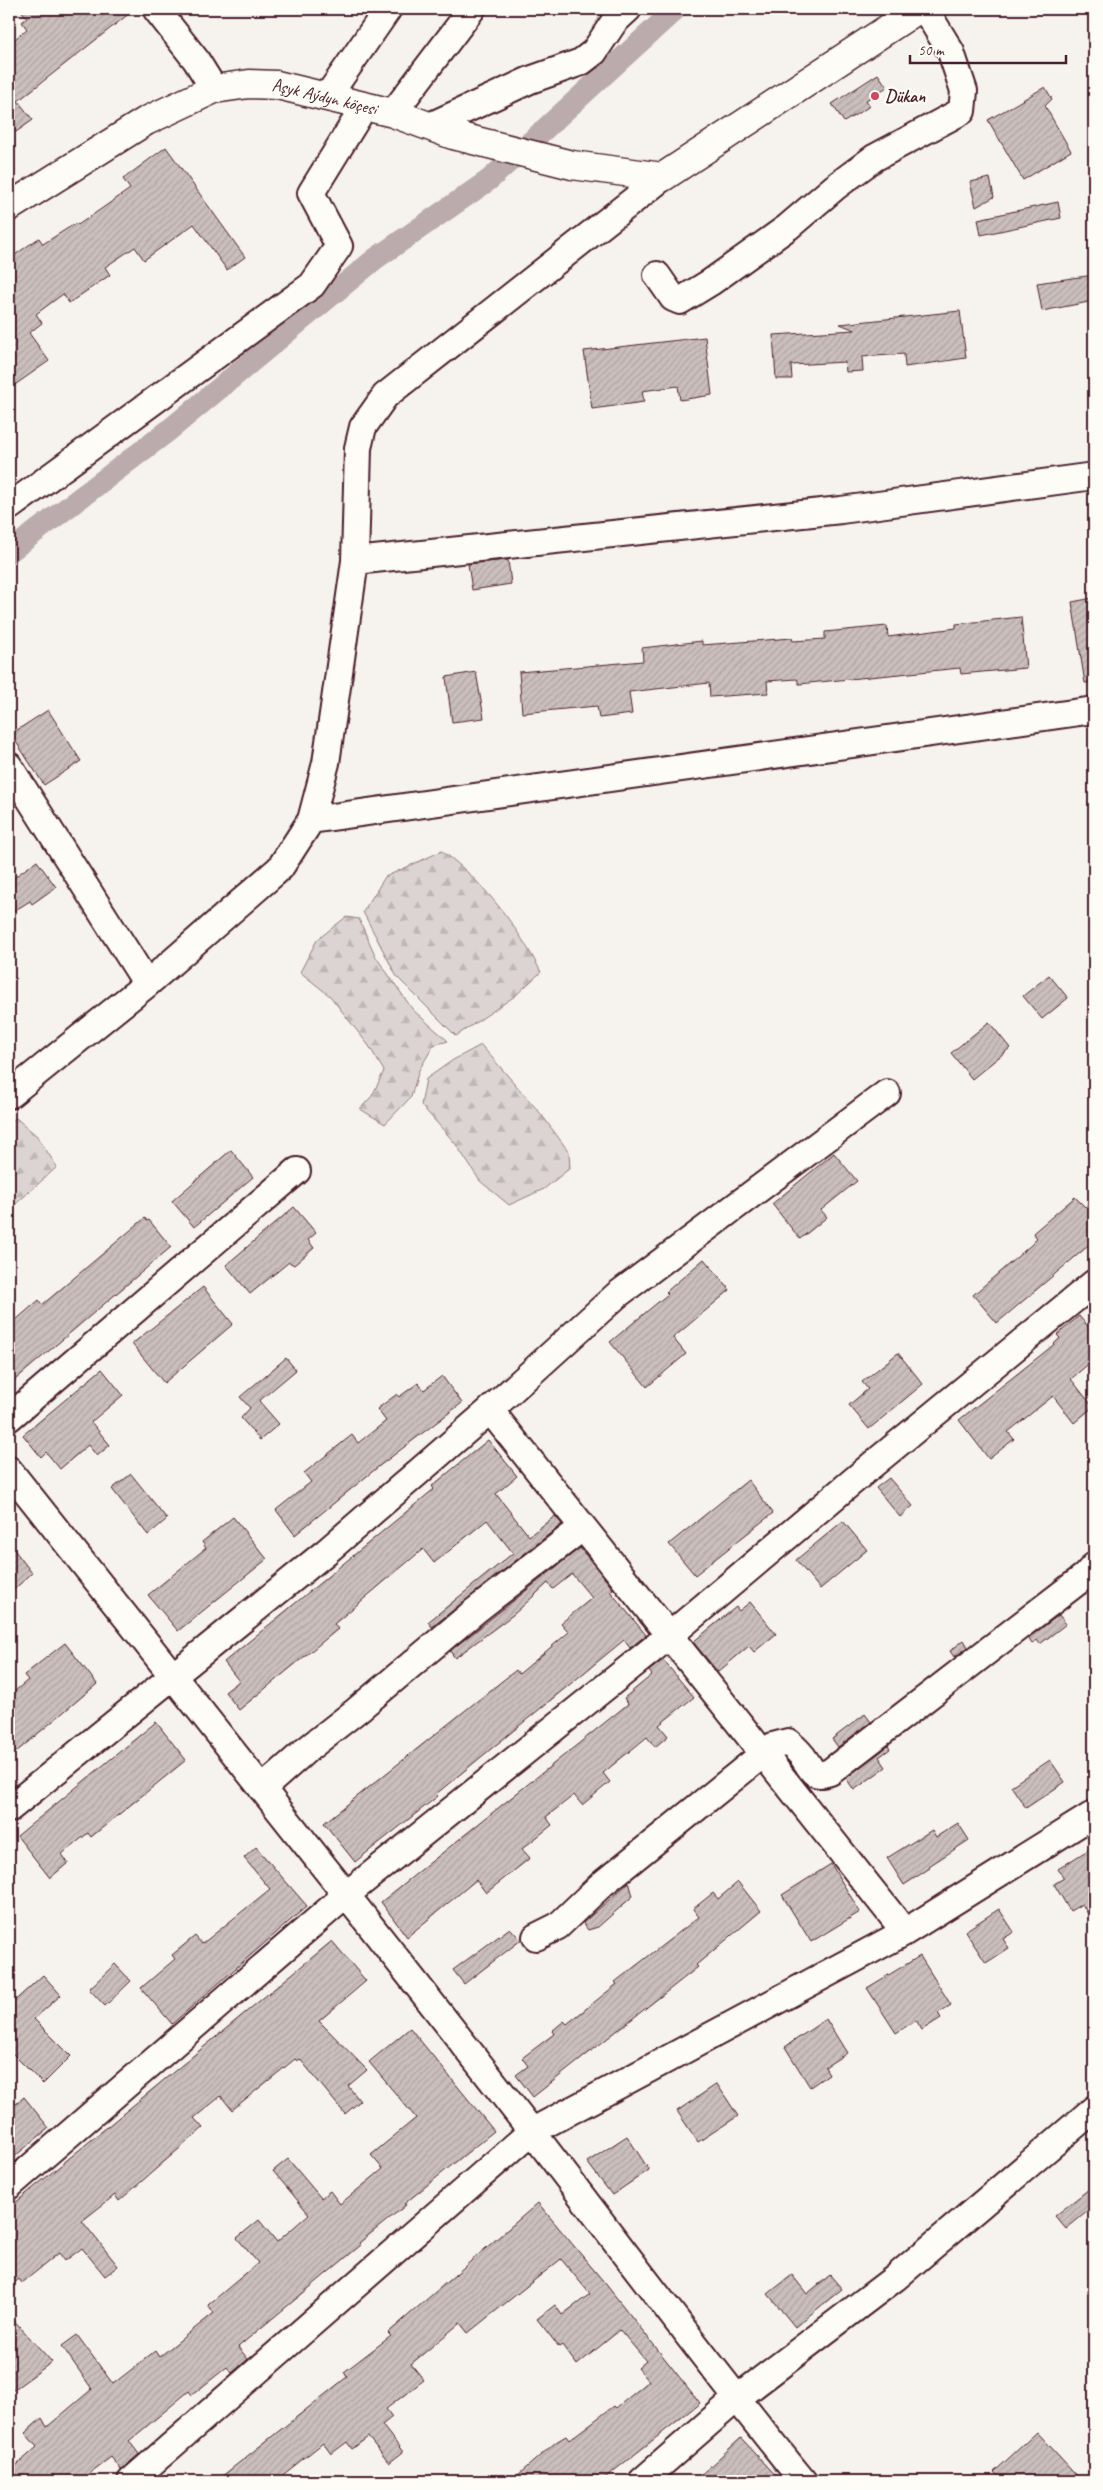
<svg xmlns="http://www.w3.org/2000/svg" width="1103" height="2490" viewBox="0 0 1103 2490" font-family="Caveat,sans-serif">
	<style>
		.forest { fill: url(#forest-firs); stroke: #937a7e }
		.lines { fill: none; stroke-linecap: round; stroke-linejoin: round }
		.canal { stroke: #bbabac; stroke-width: 22 }
		.building { fill: url(#building-hatch); stroke: #4a1f2b }
		.minor-casing { stroke: #4a1f2b; stroke-width: 30 }
		.major-casing { stroke: #4a1f2b; stroke-width: 31 }
		.minor { stroke: #fdfcf7; stroke-width: 26 }
		.major { stroke: #fdfcf7; stroke-width: 28 }
		.poi-dot { fill: #d1495b; stroke: #fdfcf7; stroke-width: 2 }
		.labels { text-anchor: middle; stroke-width: 4.5; stroke-linejoin: round; paint-order: stroke }
		.poi-label { font-size: 18px; font-weight: bold; fill: #4a1f2b; stroke: #fdfcf7; text-anchor: start }
		.street-label { font-size: 18px; fill: #4a1f2b; stroke: #fdfcf7 }
	</style>
	<defs>
		<pattern id="forest-firs" width="22" height="20" patternUnits="userSpaceOnUse" patternTransform="scale(1.25)"><rect width="22" height="20" fill="#dcd4d2"/><path d="M5 1l3.5 6h-7zM16 11l3.5 6h-7z" fill="#beb6b4"/></pattern>
		<pattern id="building-hatch" width="6" height="6" patternUnits="userSpaceOnUse" patternTransform="scale(1.25)"><rect width="6" height="6" fill="#cbbfbe"/><path d="M-1 1l2-2M0 6l6-6M5 7l2-2" fill="none" stroke="#b0a4a3"/></pattern>
	</defs>
	<rect width="100%" height="100%" fill="#f6f3ef"/>
	<filter id="ink" filterUnits="userSpaceOnUse"><feTurbulence type="fractalNoise" baseFrequency=".02" numOctaves="2"/><feDisplacementMap in="SourceGraphic" scale="10" xChannelSelector="R" yChannelSelector="G"/><feConvolveMatrix kernelMatrix="1 2 1 2 8 2 1 2 1" color-interpolation-filters="sRGB"/></filter>
	<g filter="url(#ink)">
		<path class="forest" d="M442,851C484,882 517,926 541,972L515,996L456,1036L397,977L363,912L385,877Z
			M346,917L359,919L376,957L413,1010L448,1041L434,1045L419,1070L411,1097L385,1124L360,1109L372,1096L384,1071L369,1046L330,996L300,972L317,940Z
			M481,1045L541,1114L569,1152L570,1168L544,1189L509,1205L480,1181L455,1143L421,1105L426,1079L453,1060Z
			M16,1118L37,1136L57,1167L9,1210V1123Z"/>
		<g class="lines">
			<path class="canal" d="M9,552L168,431L375,259L489,180L676,9"/>
		</g>
		<path class="building" d="M20,9H135L18,101L33,120L16,132L9,122V44L27,29L22,22L27,18Z
			M878,74L887,87L866,100L870,106L844,122L832,104Z
			M1045,87L1052,99L1045,106L1071,151L1023,180L988,120Z
			M166,147L245,257L227,270L194,224L144,260L135,247L105,267L110,275L69,303L63,294L36,314L42,323L29,333L49,361L9,389V259L39,238L43,244L76,223L78,225L130,189L123,179Z
			M990,178L994,197L976,207L970,182Z
			M1058,202L1061,218L981,235L978,219Z
			M1094,275V301L1042,311L1037,283Z
			M960,311L966,358L905,367L904,354L862,357L863,371L846,372L845,362L791,365L792,379H776L773,335L855,330L840,324Z
			M705,337L712,395L680,400L678,386L642,391L644,402L592,409L584,351Z
			M508,560L511,584L472,590L468,564Z
			M1093,598L1094,682L1085,683L1072,602Z
			M1021,617L1026,668L961,674L960,668L799,684L797,679L767,681L768,693L710,697L709,683L629,692L632,714L599,718L597,706L522,713L519,672L643,661L642,648L702,641V645L792,638L793,641L825,639V632L887,626L888,637L956,628V624Z
			M476,672L484,718L452,722L446,677Z
			M48,710L81,761L44,785L11,734Z
			M37,861L56,887L32,904L30,901L9,914V881Z
			M1049,975L1068,998L1042,1019L1023,996Z
			M989,1022L1010,1048L972,1079L951,1053Z
			M231,1150L253,1177L194,1227L172,1201Z
			M834,1153L857,1181L821,1210L827,1217L800,1239L772,1204Z
			M1075,1197L1085,1207L1094,1199V1241L997,1323L973,1295L1031,1245L1037,1238L1033,1233Z
			M294,1207L316,1233L308,1240L314,1248L294,1265L289,1262L250,1294L226,1265Z
			M145,1218L147,1221L149,1220L171,1247L9,1385V1326L39,1300L42,1305Z
			M704,1259L730,1290L673,1338L686,1354L647,1387L610,1342L668,1294L666,1292Z
			M203,1287L233,1324L164,1383L132,1344Z
			M1079,1316L1094,1334V1359L1071,1379L1093,1407L1074,1423L1053,1396L1008,1432L1014,1439L989,1459L959,1420L1051,1347L1060,1338L1057,1335Z
			M898,1353L923,1384L869,1429L849,1405L868,1389L862,1382Z
			M286,1358L296,1370L259,1401L279,1424L260,1440L241,1418L250,1408L240,1397Z
			M102,1369L123,1395L91,1422L110,1445L97,1456L88,1445L60,1469L46,1452L41,1457L23,1435Z
			M442,1376L462,1403L378,1467L295,1535L276,1510L311,1482L304,1473L352,1435L358,1443L386,1421L377,1409L397,1394L399,1397L418,1383L424,1390Z
			M488,1440L517,1476L496,1494L529,1536L555,1516L562,1524L432,1627L428,1622L513,1553L487,1520L434,1563L423,1549L334,1624L338,1629L239,1710L225,1692L239,1681L224,1662L434,1489L432,1486Z
			M131,1474L167,1519L148,1535L112,1489Z
			M889,1478L913,1506L900,1517L876,1488Z
			M748,1480L773,1513L695,1575L669,1544Z
			M233,1517L267,1559L178,1631L148,1595L206,1548L202,1542Z
			M843,1521L867,1550L820,1589L796,1560Z
			M9,1543L32,1573L9,1594Z
			M580,1548L613,1589L610,1591L646,1635L630,1648L624,1640L436,1794L438,1796L355,1862L324,1823L516,1670L519,1674L569,1632L561,1623L592,1598L572,1574L553,1589L548,1583L514,1614L455,1658L450,1651Z
			M750,1602L776,1634L754,1652L749,1646L718,1672L693,1642L736,1607L739,1611Z
			M1059,1615L1066,1624L1040,1644L1037,1640L1032,1644L1028,1638Z
			M964,1640L968,1647L954,1657L950,1651Z
			M65,1643L97,1684L9,1758V1696L28,1680L24,1675Z
			M663,1660L694,1697L659,1725L668,1736L655,1747L647,1737L603,1773L610,1782L582,1805L574,1795L546,1817L552,1825L522,1849L530,1858L486,1893L476,1880L407,1937L381,1902L628,1704L624,1698L652,1675L649,1671Z
			M865,1714L871,1722L838,1747L832,1739Z
			M156,1722L186,1760L91,1837L88,1833L62,1854L68,1863L50,1878L17,1836Z
			M888,1746L890,1749L879,1757L886,1767L854,1790L846,1778Z
			M1050,1760L1065,1782L1026,1808L1011,1786Z
			M958,1823L969,1840L929,1866L930,1868L904,1885L887,1858L932,1830L936,1837Z
			M1094,1846V1924L1082,1904L1070,1911L1054,1884L1064,1878L1058,1869Z
			M256,1847L307,1906L172,2024L141,1988L175,1959L172,1955L195,1936L202,1944L270,1889L244,1858Z
			M831,1864L860,1912L811,1942L782,1895Z
			M629,1882L633,1896L598,1927L588,1930L583,1923Z
			M738,1882L761,1911L696,1965L698,1967L533,2097L516,2075L528,2066L522,2058L554,2034L552,2031L564,2021L567,2024L617,1984L615,1982L699,1917L693,1909L713,1893L718,1899Z
			M999,1909L1014,1932L1003,1939L1009,1948L986,1963L965,1931Z
			M510,1928L521,1940L464,1984L453,1970Z
			M332,1941L366,1981L319,2021L367,2070L348,2086L360,2101L345,2114L300,2059L297,2061L295,2059L232,2110L221,2096L194,2118L203,2128L119,2201L115,2195L82,2221L118,2266L105,2276L82,2248L65,2261L59,2253L22,2283L19,2279L9,2288V2208Z
			M920,1956L951,2005L938,2013L941,2018L922,2030L916,2020L896,2033L867,1988Z
			M115,1964L131,1981L105,2006L89,1989Z
			M43,1975L61,1995L34,2019L71,2056L43,2084L9,2050V2006Z
			M826,2019L847,2053L825,2067L829,2074L810,2087L785,2047Z
			M410,2028L494,2131L404,2204L406,2205L359,2243L361,2245L238,2347L248,2359L232,2373L227,2367L192,2395L189,2391L129,2441L139,2454L121,2470L111,2457L79,2481H9V2472L37,2447L25,2433L42,2418L47,2427L92,2389L62,2346L77,2335L113,2384L155,2351L159,2357L214,2313L208,2305L258,2263L237,2238L259,2220L277,2242L309,2214L273,2171L288,2159L321,2198L330,2191L340,2204L383,2169L371,2155L416,2118L369,2062Z
			M717,2084L738,2116L698,2142L677,2111Z
			M24,2097L49,2128L9,2161V2110Z
			M627,2136L649,2170L612,2195L587,2162Z
			M1094,2185V2206L1066,2229L1055,2216Z
			M538,2203L604,2282L700,2403L601,2481H511L556,2442L566,2436L569,2440L614,2406L616,2408L649,2381L638,2368L646,2361L620,2330L577,2365L562,2345L559,2347L537,2319L555,2305L562,2315L590,2294L561,2259L468,2333L460,2323L411,2364L424,2380L386,2409L392,2417L382,2425L403,2452L389,2463L368,2437L352,2449L347,2442L331,2454L323,2443L275,2481H216L347,2377L344,2372L391,2336L388,2333Z
			M792,2275L807,2294L830,2275L842,2289L795,2327L768,2294Z
			M9,2315L52,2362L9,2393Z
			M1037,2432L1082,2481H1003L994,2472Z
			M741,2438L781,2481H694Z"/>
		<g class="lines">
			<defs>
				<path id="minor" d="M156,9L196,60L214,89
					M327,97L388,9
					M393,113L472,9
					M430,126L530,80L581,62L594,52L614,22L628,9
					M657,275L673,298L680,301L711,282L788,227L835,187L874,158L962,111L964,91L951,52L925,9
					M9,507L312,285L339,246L311,193L364,107
					M355,561L841,510L1094,476
					M9,766L147,984
					M311,820L1094,710
					M9,1095L147,984L280,868L311,820L326,763L355,561L358,448L363,427L385,396L663,177
					M490,1410L905,1932
					M9,1418L297,1171
					M9,1470C183,1689 358,1908 530,2129C621,2247 709,2366 803,2481
					M262,1789L305,1751L356,1711L475,1611L583,1527
					M9,1809L326,1552L490,1410L617,1295L887,1093
					M536,1937L558,1926L601,1885L773,1746L788,1742C794,1747 801,1753 805,1760C813,1771 813,1778 830,1772L1085,1576L1094,1566
					M9,2186L346,1895L669,1636L872,1465L1094,1283
					M131,2481L531,2132L905,1932L1094,1814
					M642,2481L736,2399L895,2278L1094,2109"/>
				<g id="major">
					<path id="s1" d="M9,207L146,121L214,89L249,84L277,85L393,113L453,135L572,165L663,177L918,9"/>
				</g>
			</defs>
			<use href="#minor" class="minor-casing"/>
			<use href="#major" class="major-casing"/>
			<use href="#minor" class="minor"/>
			<use href="#major" class="major"/>
		</g>
	</g>
	<circle class="poi-dot" cx="875" cy="96" r="5"/>
	<g class="labels">
		<g class="poi-label">
			<text x="885" y="102">Dükan</text>
		</g>
		<g class="street-label">
			<text dy="6" stroke="none"><textPath href="#s1" startOffset="349">Aşyk Aýdyn köçesi</textPath></text>
		</g>
	</g>
	<rect width="1103" height="2490" fill="none" stroke="#fdfcf7" stroke-width="30"/>
	<rect x="15" y="15" width="1073" height="2460" fill="none" stroke="#4a1f2b" stroke-width="2" filter="url(#ink)"/>
	<path d="M910 55v8h156v-8" fill="none" stroke="#4a1f2b" stroke-width="2.5"/>
	<text x="918" y="55" font-size="15" fill="#4a1f2b" stroke="#fdfcf7" stroke-width="4" paint-order="stroke">50 m</text>
</svg>
